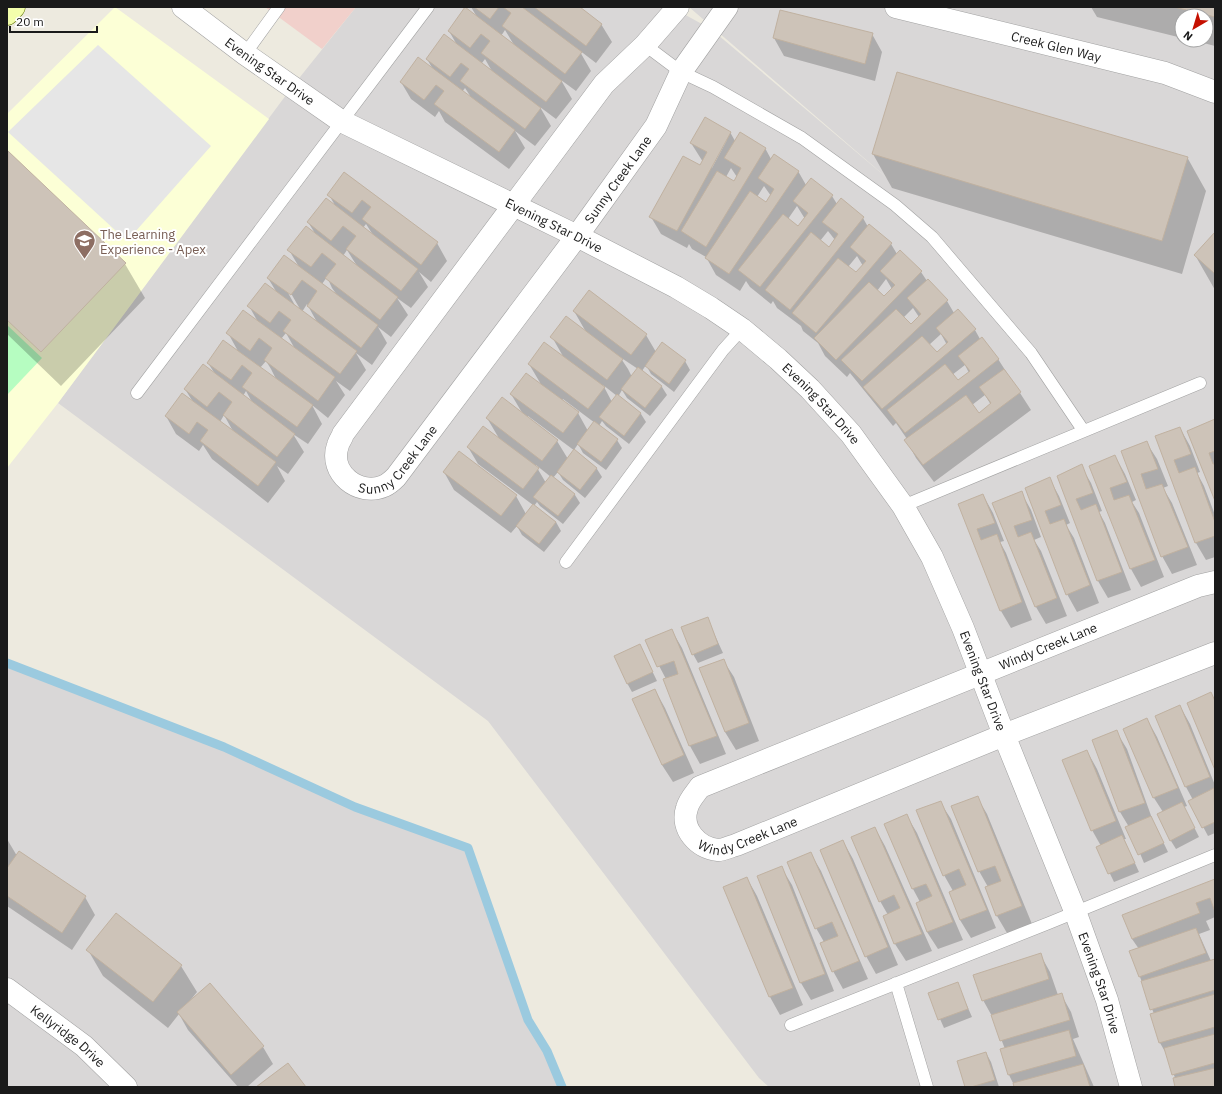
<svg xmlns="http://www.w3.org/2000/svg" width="1222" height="1094" viewBox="0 0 1222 1094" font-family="'IBM Plex Sans',sans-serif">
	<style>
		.residential { fill: #d9d7d7; fill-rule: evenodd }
		.commercial { fill: #f1d0cb }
		.education { fill: #fcffd6 }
		.park { fill: #b6fdc1 }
		.parking { fill: #e6e6e6 }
		.shadow { fill: #0003; fill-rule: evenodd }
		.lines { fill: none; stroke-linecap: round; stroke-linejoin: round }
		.stream { stroke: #9bcadf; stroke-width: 9 }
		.building { fill: #cdc3b8; stroke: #c0b1a0 }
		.lane-casing { stroke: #a1a1a1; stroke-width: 13 }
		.street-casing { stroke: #a1a1a1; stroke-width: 23 }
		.secondary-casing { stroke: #5d7300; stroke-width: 23 }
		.lane { stroke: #fff; stroke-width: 12 }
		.street { stroke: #fff; stroke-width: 22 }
		.secondary { stroke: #f3feac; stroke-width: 22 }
		.labels { text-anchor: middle; stroke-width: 4; stroke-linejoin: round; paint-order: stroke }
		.street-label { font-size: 13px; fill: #1a1a1a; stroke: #fff }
		.education-label { font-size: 13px; fill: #785e54; stroke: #fff; text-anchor: start }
	</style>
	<rect width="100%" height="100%" fill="#edeadf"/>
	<path class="residential" d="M356,7H671L711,29L893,183L689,7H1215V1087H769L759,1078L488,721L58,403L292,87ZM1182,16H1206V40H1182Z
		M7,663L224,747L355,807L468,848L528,1020L547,1051L562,1087H7Z"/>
	<path class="commercial" d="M265,7H356L322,49Z"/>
	<path class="education" d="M115,7L269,119L58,403L7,468V114Z"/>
	<path class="park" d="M7,325L42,358L7,395Z"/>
	<path class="parking" d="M98,45L211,146L127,241L8,132Z"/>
	<path class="shadow" d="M471,7H578L601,24L612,42L596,63L579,50L591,71L576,91L561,80L572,99L556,119L540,107L551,126L535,146L515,131L525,148L509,169L445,122L439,111L435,117L411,99L401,82L434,71L427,59L457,45L449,31L477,17ZM505,30L514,45L501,36ZM485,59L493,73L482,63ZM465,88L467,91L472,99L462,92Z
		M1091,7H1215V46L1192,40H1206V16H1182V38L1097,17Z
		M872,34L882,52L875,81L784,56L774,38Z
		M730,132L735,141L765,148L771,159L798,171L806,185L832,196L837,204L841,200L863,218L868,227L891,244L897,254L921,272L927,281L947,301L954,313L975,330L980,339L998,359L1031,410L934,482L916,458L906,440L907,439L896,423L893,426L850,373L847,377L825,356L818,343L803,331L801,326L777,308L773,301L771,304L750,287L746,281L740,291L716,275L706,257L692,249L689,244L687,248L661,234L651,217L703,162L691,143ZM725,140H727L712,168L710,167ZM731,168L737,177L734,182L726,177ZM764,186L771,196L766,204L757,197ZM797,206L805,219L798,227L788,219ZM828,231L835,240L829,248L820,241ZM857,256L863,266L857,274L848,267ZM886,279L892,289L884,298L877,291ZM913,308L919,317L910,325L903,318ZM941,334L947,345L937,354L929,345ZM965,365L969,373L958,382L952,375ZM985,395L991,405L978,414L972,405Z
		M8,152L125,264L145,298L61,386L7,334Z
		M873,154L1187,157L1206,191L1182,274L892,188Z
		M345,173L437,243L447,261L431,282L419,272L428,287L411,308L397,298L408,315L391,337L378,327L387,343L372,365L356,353L366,370L350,391L336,381L345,395L328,418L312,405L322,424L308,444L293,434L304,452L288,474L277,466L285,481L268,503L212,459L203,445L199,451L176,434L166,416L193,402L185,389L215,374L208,363L239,353L228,333L258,322L249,306L277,293L268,278L299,267L289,250L316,235L308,222L336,207L329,195ZM366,224L373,235L363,228ZM347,250L357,266L343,256ZM327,277L332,288L337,295L322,284ZM289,290L300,309H297L287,291ZM307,304L318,324L302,312ZM286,333L295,349L281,339ZM266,361L271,369L277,381L260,368ZM246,391L253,404L243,396ZM224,415L234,433L220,422Z
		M1215,233V290L1195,255Z
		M574,311L646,335L656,352L685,361L690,370L674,392L651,374L646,365L642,371L662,387L667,395L650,416L627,398L622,390L618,397L641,414L646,422L629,444L606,426L602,421L599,426L617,440L622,448L606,470L583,453L578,444L574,450L597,469L602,477L585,498L563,480L558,472L553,478L575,495L580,503L563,524L540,506L537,502L534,506L556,522L561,531L544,552L522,535L517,526L511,533L454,490L444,472L516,496L526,514L533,505L478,464L468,447L500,440L487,418L524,416L511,394L542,386L529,364L564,358L552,337L586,332ZM620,357L638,369L632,377L628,369ZM603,385L617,396L612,402ZM563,399L595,423L588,431L578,413L562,401ZM528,416L575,451L568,459L557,441L527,418ZM536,465L551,477L546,483L536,466Z
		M1215,421V498L1188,432Z
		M1180,428L1190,446L1200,472L1197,473L1204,486L1215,515V557L1206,560L1196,543L1156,437Z
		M1146,442L1157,459L1168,486L1163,488L1172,503L1197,565L1172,574L1162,556L1122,451Z
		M1115,456L1125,474L1136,500L1132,502L1139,513L1164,577L1141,587L1131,569L1090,466Z
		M1081,466L1091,483L1102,511L1099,512L1105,523L1131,590L1108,598L1098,581L1058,477Z
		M1049,478L1059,496L1070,523L1066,525L1074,538L1099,603L1077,612L1067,594L1026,488Z
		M1021,492L1031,510L1041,537L1034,540L1041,551L1067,616L1046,624L1036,607L994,503Z
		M983,495L993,513L1004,541L1000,542L1006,553L1032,620L1011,628L1001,611L959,505Z
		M707,618L723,653L698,663L693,654Z
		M672,631L682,648L726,754L700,764L690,746L666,679L646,641Z
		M644,654L657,681L632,692L627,683Z
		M723,660L734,677L759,741L736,750L725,732L701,669Z
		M655,690L665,708L694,773L673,782L662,765L634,700Z
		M1180,706L1190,724L1215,785V833L1208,836L1190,802L1193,800L1186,787L1156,716Z
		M1147,719L1157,737L1187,806L1184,807L1199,837L1176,849L1171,841L1163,812L1154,798L1124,729Z
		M1116,731L1127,749L1153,821L1168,852L1144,863L1129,827L1120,812L1093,740Z
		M1087,751L1097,769L1126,839H1124L1139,872L1114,882L1097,847L1101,846L1092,830Z
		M977,797L987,814L1032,924L1007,933L997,916L988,887L979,871Z
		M940,802L951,819L996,928L971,938L960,920L950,892L953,891L944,875Z
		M907,816L917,833L963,940L938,949L927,932L920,902L913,889L885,825Z
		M875,828L885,846L932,951L906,961L895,944L884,917L888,915L880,901Z
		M7,839L17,856L85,897L95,915L72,950L7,906Z
		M843,841L853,859L898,965L876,974L866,956Z
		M811,854L821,871L868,979L843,989L833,971L824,942L816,928Z
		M781,867L792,885L834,991L811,1000L801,983L759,876Z
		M747,878L757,896L803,1005L780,1015L770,997L724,888Z
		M1215,881V917L1206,921L1210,930L1199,934L1211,961L1215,960V1087H1176L1175,1078L1167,1055L1160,1043L1152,1015L1154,1014L1140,977L1139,949L1132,939Z
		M88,950L181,966L197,992L189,1002L263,1047L273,1064L247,1087H238L188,1030L179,1014L168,1028L103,976Z
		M1040,954L1050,972L1058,995L1061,994L1071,1012L1079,1037L1073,1039L1094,1087H1015L1009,1075L1005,1049L993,1018L983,1000Z
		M957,983L972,1017L944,1028L929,994Z
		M986,1053L991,1062L999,1087H966Z"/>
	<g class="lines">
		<path class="stream" d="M7,663L224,747L355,807L468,848L528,1020L547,1051L562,1087"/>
	</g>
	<path class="building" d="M465,7L562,81L546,102L481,53L490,41L481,34L470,48L448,31Z
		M474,7H499L490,19Z
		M503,7H522L582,52L565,74L502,26L511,13Z
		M534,7H580L602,24L586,46Z
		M1174,7H1215V17Z
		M780,10L873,33L865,64L773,38Z
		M444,34L541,108L525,129L460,81L469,69L461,63L450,77L426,59Z
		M418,57L515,130L499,152L434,104L444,91L436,85L424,100L400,82Z
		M897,72L1188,157L1162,241L872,154Z
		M705,117L731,132L677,231L649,217L683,156L700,165L707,152L690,143Z
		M740,132L766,148L706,247L681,231L717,171L734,181L741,168L724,158Z
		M8,151L126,263L41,352L7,320Z
		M774,154L799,171L729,274L705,258L750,191L766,202L774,189L758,178Z
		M344,172L438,242L421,265L362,219L371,207L362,200L352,213L327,195Z
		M811,178L833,195L760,287L738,270L783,214L798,226L808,213L793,201Z
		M326,198L418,269L401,291L346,249L356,236L343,226L331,241L307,222Z
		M841,198L864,217L790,310L765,290L811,232L829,247L838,234L822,222Z
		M869,224L892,243L816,333L792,313L838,258L856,272L866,261L850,247Z
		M306,226L398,297L380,320L325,278L336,264L322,253L311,267L287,250Z
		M1215,232V274L1194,255Z
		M900,250L922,271L836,360L814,338L869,282L884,296L895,285L880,271Z
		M284,255L378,325L361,348L307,306L317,291L302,280L291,295L267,278Z
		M928,279L948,300L862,381L841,360L896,309L911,324L921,314L907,298Z
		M265,283L357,351L340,374L283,331L291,320L279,311L270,323L247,306Z
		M589,290L647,334L631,355L573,311Z
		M958,309L976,329L882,409L863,387L922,336L937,352L948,342L936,328Z
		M243,310L335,377L318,401L264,360L272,348L259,338L250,351L226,333Z
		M566,316L623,359L607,380L550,337Z
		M982,337L999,359L905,433L887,410L945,364L958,380L970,371L958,356Z
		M223,340L313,405L297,427L242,387L252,373L242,365L231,380L207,363Z
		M544,342L605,387L588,409L528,364Z
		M662,342L686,360L669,384L645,366Z
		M203,364L295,434L277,457L223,415L232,402L219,392L207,407L184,389Z
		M638,367L662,386L645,408L621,389Z
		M1004,369L1021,392L923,465L904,440L966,395L979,413L991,403L979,387Z
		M526,373L579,412L563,433L510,394Z
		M182,393L276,462L258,486L200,441L208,430L197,422L189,434L165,416Z
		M617,394L641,413L624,436L599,417Z
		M502,397L558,440L542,461L486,418Z
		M1215,419V451L1209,453L1213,464H1215V501L1187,431Z
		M594,421L618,439L601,462L577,444Z
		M483,426L539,468L523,489L467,447Z
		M1180,427L1191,454L1174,460L1179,473L1195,467L1215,522V536L1195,543L1155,436Z
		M1147,441L1158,469L1141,474L1146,489L1162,484L1188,547L1161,557L1121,451Z
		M574,449L597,468L580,490L557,472Z
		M459,451L517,495L501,516L443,472Z
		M1115,455L1127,482L1110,488L1114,500L1129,495L1155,560L1130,569L1089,466Z
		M1082,464L1093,493L1076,499L1081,510L1096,504L1122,572L1097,581L1057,476Z
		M551,475L575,494L558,516L533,497Z
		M1050,477L1061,505L1045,511L1050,524L1064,519L1090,585L1066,595L1025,488Z
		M1022,491L1032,520L1014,526L1018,537L1031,532L1057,598L1035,607L992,503Z
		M983,494L995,523L977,529L981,540L997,534L1022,602L1000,611L958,504Z
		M533,504L556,522L539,544L516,526Z
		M708,617L718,644L692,655L681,627Z
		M672,629L717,736L689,746L663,679L678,674L674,661L657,667L645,640Z
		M640,644L653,672L627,684L614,656Z
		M724,659L749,723L725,732L699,668Z
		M655,689L684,755L662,765L632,699Z
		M1211,692L1215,701V770L1187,703Z
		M1180,705L1210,777L1185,787L1155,716Z
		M1147,718L1178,788L1153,798L1123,729Z
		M1117,730L1145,803L1119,812L1092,740Z
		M1087,750L1116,821L1091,831L1062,760Z
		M1214,788L1215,822L1202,828L1188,801Z
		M978,796L1022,906L996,916L985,887L1001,881L995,866L978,872L951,806Z
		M941,801L987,910L960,920L949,892L966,885L959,869L943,876L916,810Z
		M1182,802L1195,828L1170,841L1157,814Z
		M907,814L953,922L927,932L916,903L932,896L926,884L912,889L884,824Z
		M1151,816L1164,843L1138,855L1125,827Z
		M875,827L922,934L894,944L883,916L900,908L894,895L879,902L851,837Z
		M1122,835L1135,863L1108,874L1096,847Z
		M843,840L888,947L865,957L820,850Z
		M19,851L86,896L62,933L7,896V868Z
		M811,852L859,961L832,972L820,943L838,936L832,922L815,929L787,862Z
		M782,866L825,974L800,983L757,876Z
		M747,877L793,988L769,997L723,887Z
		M1215,879V912L1210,898L1196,903L1200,913L1132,939L1122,915Z
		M116,913L182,965L153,1002L86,950Z
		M1196,928L1206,953L1139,977L1129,951Z
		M1041,953L1049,979L982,1001L973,975Z
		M1215,959V990L1150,1010L1141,981Z
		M958,982L968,1009L938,1020L928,993Z
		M210,983L264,1046L231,1075L177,1012Z
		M1062,993L1070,1020L1000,1041L991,1015Z
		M1215,994V1027L1159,1043L1150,1014Z
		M1069,1030L1076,1056L1008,1075L1000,1049Z
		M1215,1034V1063L1172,1075L1164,1048Z
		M986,1052L995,1080L971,1087H965L957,1061Z
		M288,1063L306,1087H256Z
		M1083,1064L1090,1087H1014L1013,1083Z
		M1215,1068V1087H1175L1173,1078Z"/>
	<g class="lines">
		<defs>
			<path id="lane" d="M645,45L681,72L713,87L802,138L895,205L932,237L1031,353L1083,430
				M245,54L279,7
				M137,393L428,7
				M903,506L1200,383
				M566,562L723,350L742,329
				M896,983L927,1087
				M791,1025L1049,923L1215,855"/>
			<g id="street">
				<path id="s1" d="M183,7L245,54L341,121L577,236L676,287L711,308L742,329L778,359L810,389L851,434L903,506L932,557L963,628L1004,735L1075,911L1107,1000L1131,1087"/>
				<path id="s2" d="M678,7L645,45L604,84L343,434C342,438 339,441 338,445C328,473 359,497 384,486C389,484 393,480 396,477L577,236L656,126L681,72L727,7"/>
				<path id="s3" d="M896,7L1165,73L1215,92"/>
				<path id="s4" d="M1215,582L1198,586L700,787C695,794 689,800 687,808C680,829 698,848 718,850C724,850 731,846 736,845L1004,735L1215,653"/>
				<path id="s5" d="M7,989L84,1046L126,1087"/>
			</g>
			<path id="secondary" d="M7,14L14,7"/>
		</defs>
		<use href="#lane" class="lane-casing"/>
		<use href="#street" class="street-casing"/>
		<use href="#secondary" class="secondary-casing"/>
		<use href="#lane" class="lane"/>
		<use href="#street" class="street"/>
		<use href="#secondary" class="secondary"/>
	</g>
	<defs>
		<symbol id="school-pin" viewBox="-11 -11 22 30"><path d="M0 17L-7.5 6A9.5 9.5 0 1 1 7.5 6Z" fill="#8d6e63" stroke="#fff"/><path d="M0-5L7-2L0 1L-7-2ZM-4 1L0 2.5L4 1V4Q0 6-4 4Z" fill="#fff"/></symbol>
	</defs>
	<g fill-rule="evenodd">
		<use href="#school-pin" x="72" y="228" width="25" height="34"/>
	</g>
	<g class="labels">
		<g class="street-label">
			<text dy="5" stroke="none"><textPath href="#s3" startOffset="165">Creek Glen Way</textPath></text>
			<text dy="5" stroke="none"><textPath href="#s1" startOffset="108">Evening Star Drive</textPath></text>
			<text dy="5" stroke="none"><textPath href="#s2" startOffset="1019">Sunny Creek Lane</textPath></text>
			<text dy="5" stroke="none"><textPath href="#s1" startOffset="432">Evening Star Drive</textPath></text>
			<text dy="5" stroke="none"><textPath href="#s1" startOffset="756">Evening Star Drive</textPath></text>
			<text dy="5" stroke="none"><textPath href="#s2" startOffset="659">Sunny Creek Lane</textPath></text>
			<text transform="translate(1048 646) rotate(-22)" y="5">Windy Creek Lane</text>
			<text dy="5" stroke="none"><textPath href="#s1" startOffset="1080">Evening Star Drive</textPath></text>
			<text dy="5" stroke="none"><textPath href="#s4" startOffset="671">Windy Creek Lane</textPath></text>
			<text dy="5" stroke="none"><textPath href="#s1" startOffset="1404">Evening Star Drive</textPath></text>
			<text dy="5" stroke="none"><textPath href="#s5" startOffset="77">Kellyridge Drive</textPath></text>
		</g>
		<g class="education-label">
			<text x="100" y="239">The Learning<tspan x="100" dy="15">Experience - Apex</tspan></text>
		</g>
	</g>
	<rect width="1222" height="1094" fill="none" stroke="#1a1a1a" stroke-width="16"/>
	<g transform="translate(1194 28) rotate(218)"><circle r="19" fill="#ffffff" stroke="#a3a3a3"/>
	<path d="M0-3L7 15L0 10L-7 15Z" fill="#c51000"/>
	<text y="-6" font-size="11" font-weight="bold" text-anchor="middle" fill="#1a1a1a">N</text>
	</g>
	<path d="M10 26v6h87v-6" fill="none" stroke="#1a1a1a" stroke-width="2"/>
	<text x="16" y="26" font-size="12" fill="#1a1a1a" stroke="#ffffff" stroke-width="3" paint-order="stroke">20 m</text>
</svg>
